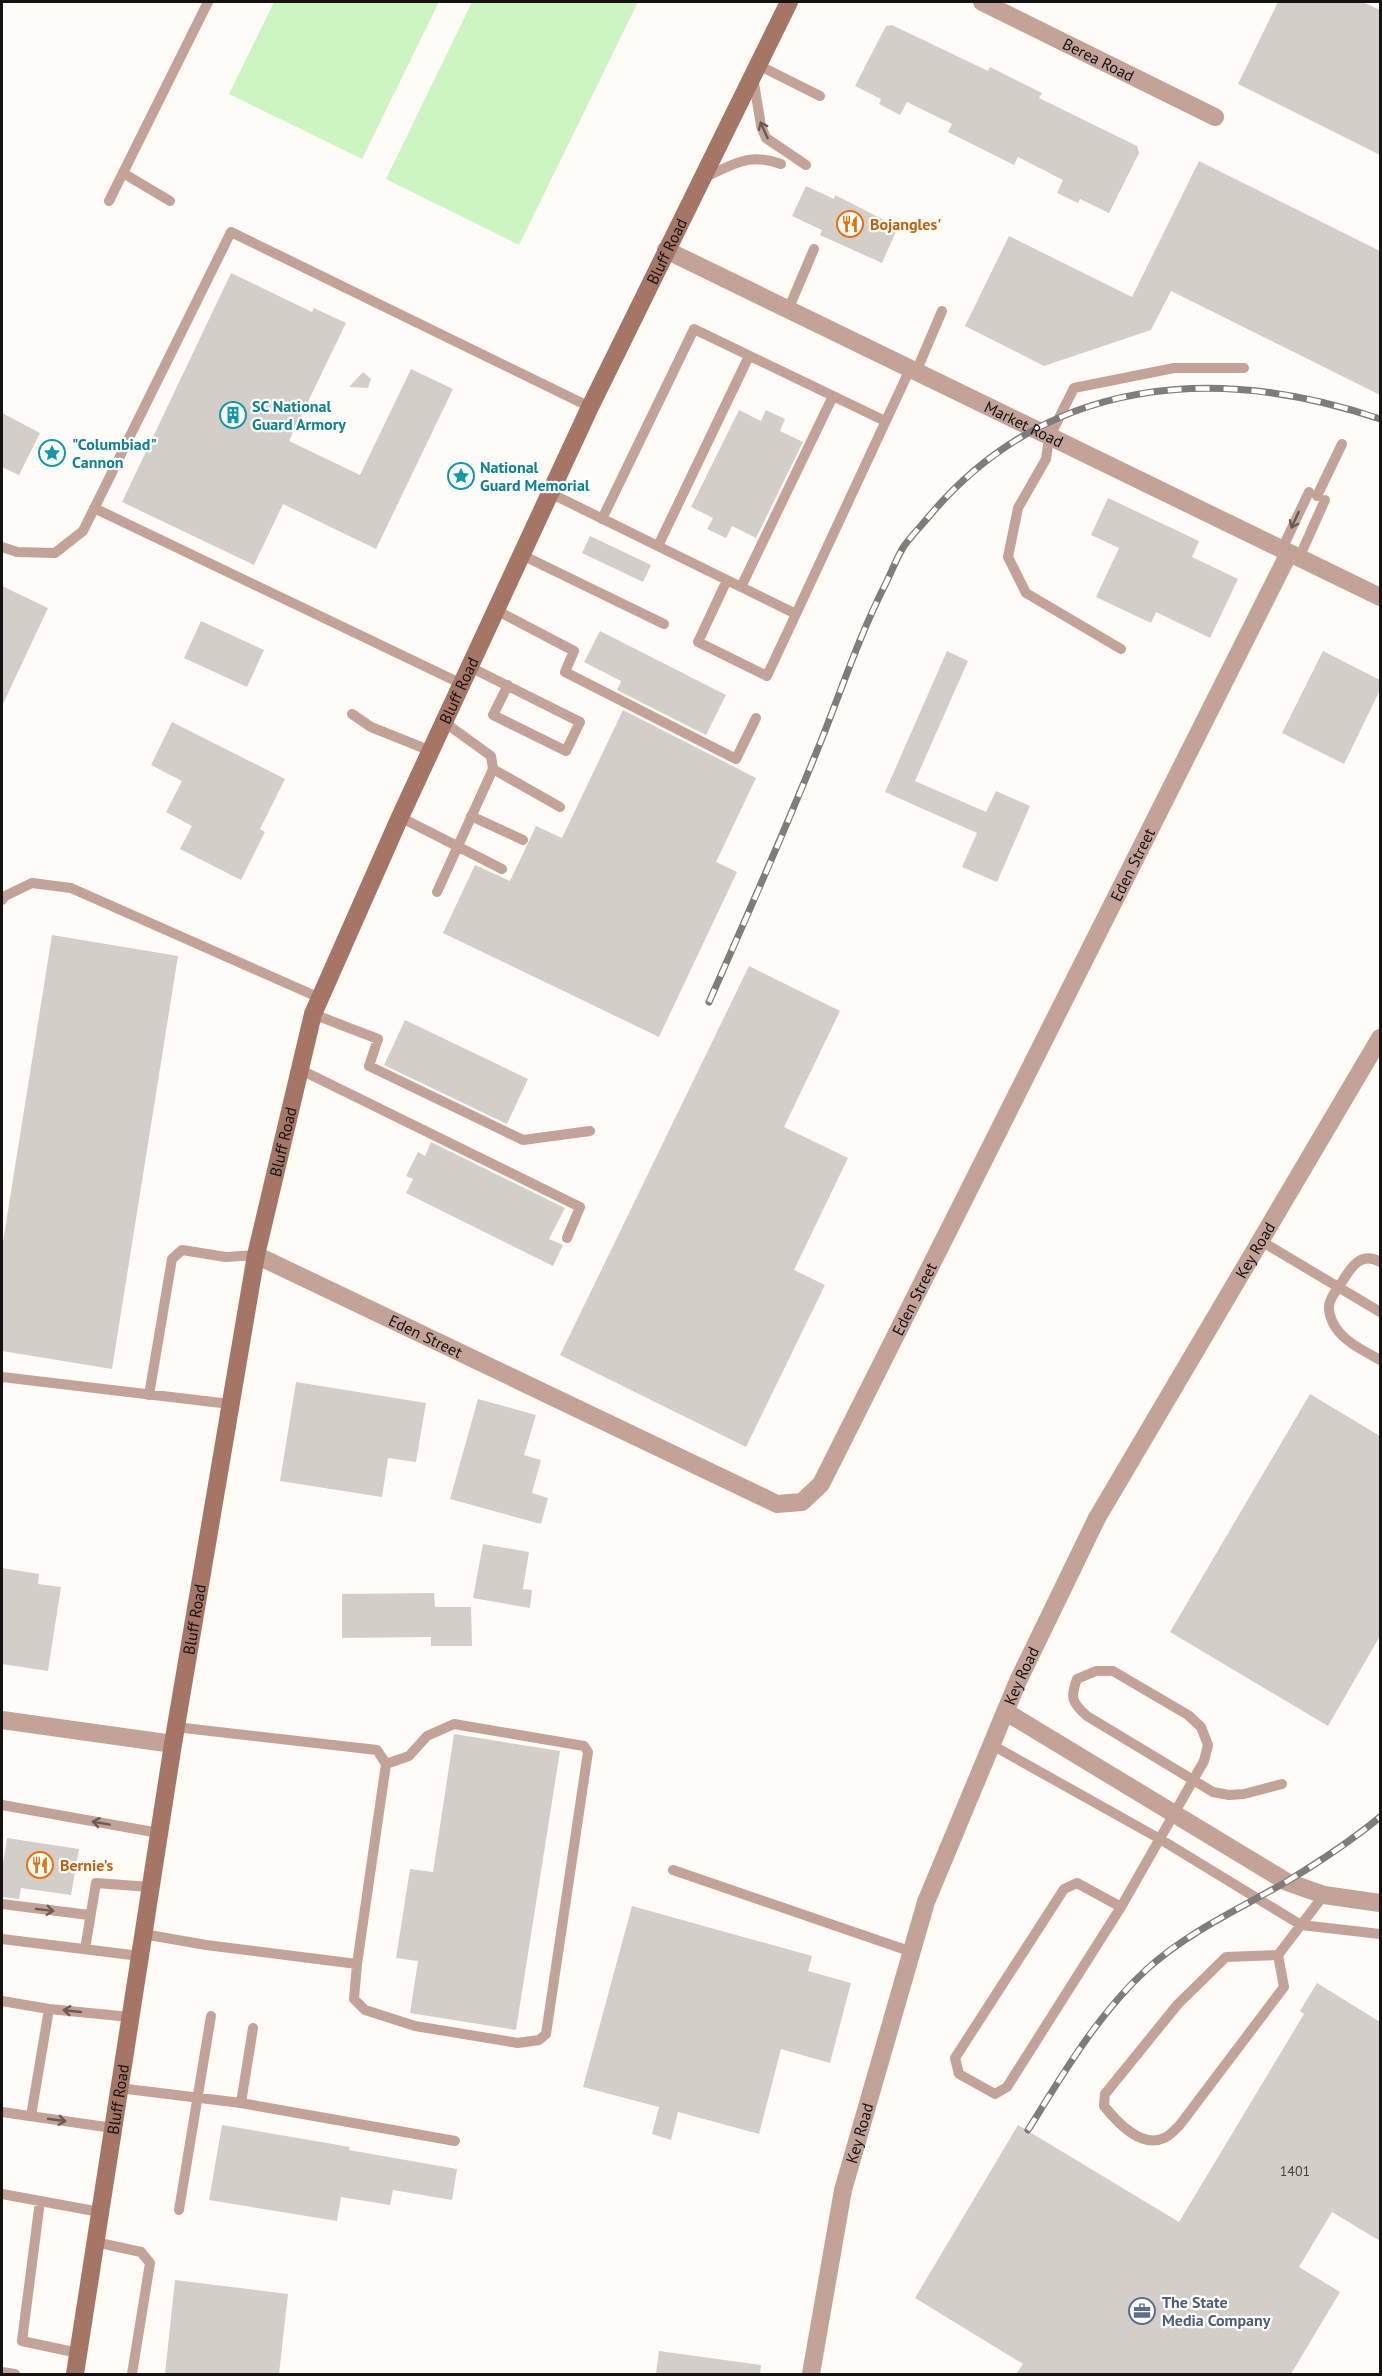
<svg xmlns="http://www.w3.org/2000/svg" width="1382" height="2376" viewBox="0 0 1382 2376" font-family="'PT Sans',sans-serif">
	<style>
		.green { fill: #ccf5c2 }
		.building { fill: #d4cec8 }
		.lines { fill: none; stroke-linecap: round; stroke-linejoin: round }
		.service { stroke: #c3a297; stroke-width: 10 }
		.minor { stroke: #c3a297; stroke-width: 18 }
		.secondary { stroke: #a57666; stroke-width: 18 }
		.rail-casing { stroke: #7f7c79; stroke-width: 7 }
		.rail { stroke: #fff; stroke-width: 4.5; stroke-dasharray: 14; stroke-linecap: butt }
		.oneway { stroke: #6c5a54 }
		.labels { text-anchor: middle; stroke-width: 4.5; stroke-linejoin: round; paint-order: stroke }
		.number-label { font-size: 14px; fill: #45423f }
		.street-label { font-size: 16px; fill: #151311; stroke: #fff }
		.food-label { font-size: 16px; font-weight: bold; fill: #c56008; stroke: #fff; text-anchor: start }
		.culture-label { font-size: 16px; font-weight: bold; fill: #0d838f; stroke: #fff; text-anchor: start }
		.service-label { font-size: 16px; font-weight: bold; fill: #4e5e75; stroke: #fff; text-anchor: start }
	</style>
	<rect width="100%" height="100%" fill="#fffbf6"/>
	<path class="green" d="M274,2H439L362,159L229,94Z
		M472,2H638L519,245L386,179Z"/>
	<path class="building" d="M1278,2H1363L1380,10V155L1238,84Z
		M892,25L988,71L990,67L1042,93L1039,98L1137,146L1139,153L1109,213L1080,199L1078,203L1057,193L1063,180L1018,157L1014,165L948,132L952,124L907,102L900,115L879,104L881,99L855,86L886,26Z
		M1199,161L1380,251V395L1171,291L1151,330L1044,366L965,326L1009,236L1132,297Z
		M806,186L834,199L835,195L898,227L882,263L820,235L822,230L792,216Z
		M231,273L312,312L314,308L346,323L289,441L360,475L411,369L453,389L376,549L283,504L254,565L122,502Z
		M363,372L371,379L368,388L349,387Z
		M739,410L761,421L766,410L785,419L780,431L803,442L756,538L732,526L726,538L707,529L713,518L691,507Z
		M2,413L40,433L19,475L2,467Z
		M1108,498L1199,541L1192,557L1238,579L1210,638L1156,612L1151,623L1096,597L1119,548L1091,535Z
		M590,536L651,565L643,582L582,553Z
		M2,586L48,608L2,706Z
		M201,621L264,650L247,687L184,658Z
		M600,631L726,695L706,735L617,690L621,681L584,662Z
		M947,651L968,661L915,781L986,812L996,791L1030,806L997,882L962,867L977,833L885,792Z
		M1323,651L1380,680V690L1344,764L1282,733Z
		M623,710L756,778L716,862L737,872L659,1037L443,933L475,865L510,881L536,826L562,838Z
		M172,722L285,779L260,829L265,832L241,880L180,849L192,826L166,812L182,781L151,765Z
		M52,935L178,956L112,1369L2,1351V1248Z
		M749,966L840,1011L784,1127L848,1158L794,1270L825,1285L746,1447L560,1355Z
		M405,1020L528,1079L507,1124L384,1065Z
		M431,1142L565,1208L549,1239L563,1245L553,1266L406,1193L413,1179L406,1176L418,1152L425,1156Z
		M296,1382L426,1403L416,1462L388,1458L382,1497L280,1481Z
		M1310,1394L1380,1436V1636L1328,1726L1170,1632Z
		M478,1399L536,1415L524,1455L541,1460L532,1493L548,1498L541,1524L450,1499Z
		M483,1544L529,1552L523,1589L532,1590L530,1608L473,1598Z
		M2,1568L39,1574L38,1584L61,1587L48,1671L2,1664Z
		M434,1593L435,1607H471L472,1646H431V1637L342,1638V1594Z
		M454,1734L560,1751L516,2030L410,2013L418,1961L396,1958L410,1869L433,1872Z
		M7,1838L79,1849L71,1895L21,1888L19,1899L2,1897V1870Z
		M632,1906L812,1956L808,1971L851,1983L830,2063L781,2049L759,2134L678,2112L671,2140L652,2134L659,2107L583,2087Z
		M1317,1983L1380,2022V2241L1332,2212L1299,2267L1340,2292L1291,2374H1016L1023,2364L915,2298L1018,2125L1179,2222L1304,2014L1300,2011Z
		M222,2125L350,2147L349,2150L457,2169L452,2200L393,2190L390,2205L341,2197L337,2221L209,2200Z
		M175,2280L288,2294L279,2374H165Z
		M659,2351L761,2365L760,2374H656Z"/>
	<g class="lines">
		<path class="service" d="M758,65L820,96
			M753,77L761,126L766,138L806,165
			M123,173L170,201
			M703,178C733,165 748,152 781,164
			M109,201L208,2
			M788,310L814,249
			M916,372L942,311
			M550,493L796,614L910,369
			M1317,496L1342,444
			M94,508L462,684
			M602,519L694,329L885,421
			M658,546L749,356
			M2,547L17,552L55,553L83,531L231,232L590,407
			M1282,549L1309,492
			M522,555L664,624
			M1299,558L1325,500
			M727,580L698,642L767,676L796,614
			M741,587L833,396
			M496,610L574,651L565,672L736,759L756,718
			M1121,649L1026,593L1008,557L1018,508L1046,459L1049,438L1074,388L1174,368H1244
			M470,667L580,722L566,751L493,715L508,685
			M352,714L371,727L431,751
			M444,722L491,756L493,769L560,807
			M471,816L523,840
			M400,817L502,869
			M437,892L493,769
			M2,900L5,896L32,883L71,888L320,998
			M313,1014L378,1039L369,1066L523,1140L590,1131
			M299,1069L580,1207L567,1238
			M1261,1241L1380,1312
			M1380,1262C1361,1251 1351,1267 1342,1282C1338,1288 1332,1295 1330,1302C1327,1309 1331,1321 1336,1328C1346,1343 1365,1351 1380,1360
			M2,1377L230,1404
			M149,1395L172,1259L182,1250L226,1257L256,1255
			M992,1745L1160,1839L1301,1925L1380,1934
			M2,1805L159,1833
			M673,1870L912,1952
			M2,1904L89,1915
			M1121,1907L1077,1883L1064,1889L955,2058L959,2074L995,2094L1007,2087L1121,1907L1204,1761L1208,1745L1201,1727L1188,1715L1113,1671H1096L1077,1679C1070,1698 1072,1703 1087,1716L1213,1792L1229,1795L1244,1794L1282,1784
			M143,1934L206,1945L357,1964L386,1764L377,1750L175,1727
			M2,1939L140,1956
			M85,1949L96,1883L150,1887
			M1278,1955L1226,1957L1178,2004L1105,2094L1104,2106C1117,2122 1141,2149 1164,2138C1170,2136 1175,2129 1179,2126L1284,1987L1278,1955L1324,1895
			M357,1964L354,1999L365,2010L415,2026L518,2043L539,2040L546,2034L588,1752L584,1746L454,1724L427,1736L409,1756L386,1764
			M2,2001L49,2009L130,2017
			M119,2088L241,2103L253,2028
			M241,2103L455,2141
			M2,2112L113,2128
			M31,2116L49,2009
			M2,2194L100,2212
			M40,2201L22,2341L78,2353
			M179,2210L211,2016
			M95,2242L141,2252L150,2263L132,2374
			M2,2372L15,2374"/>
		<g class="minor">
			<path id="s1" d="M982,2L1215,117"/>
			<path id="s2" d="M666,250L1380,597"/>
			<path id="s3" d="M256,1255L777,1504L802,1502L821,1484L1289,553"/>
			<path d="M1006,1712L1287,1882L1324,1895L1380,1903"/>
			<path d="M2,1720L173,1744"/>
			<path id="s4" d="M811,2374L843,2190L926,1902L1018,1681L1097,1518L1380,1038"/>
		</g>
		<path class="secondary" id="s5" d="M75,2374L173,1744L256,1255L313,1014L400,817L590,407L789,2"/>
		<defs>
			<path id="rail" d="M709,1002C748,914 787,826 823,736C843,685 861,632 886,583C892,571 897,557 904,546C912,535 922,525 931,514C1049,376 1217,364 1380,419
				M1028,2130C1063,2074 1097,2015 1147,1969C1188,1932 1239,1909 1286,1882C1319,1862 1351,1841 1380,1817"/>
		</defs>
		<use href="#rail" class="rail-casing"/>
		<use href="#rail" class="rail"/>
	</g>
	<defs><path id="oneway-shaft" d="M-6 0H5M1.5-3L5.5 0L1.5 3" fill="none" stroke-width="1.6" stroke-linecap="round" stroke-linejoin="round" transform="scale(1.5)"/></defs>
	<g class="oneway">
		<use href="#oneway-shaft" transform="translate(764 130) rotate(-114)"/>
		<use href="#oneway-shaft" transform="translate(1295 520) rotate(115)"/>
		<use href="#oneway-shaft" transform="translate(101 1823) rotate(-170)"/>
		<use href="#oneway-shaft" transform="translate(45 1910) rotate(7)"/>
		<use href="#oneway-shaft" transform="translate(72 2011) rotate(-174)"/>
		<use href="#oneway-shaft" transform="translate(57 2120) rotate(8)"/>
	</g>
	<defs>
		<symbol id="restaurant-ring" viewBox="-11 -11 22 22"><circle r="9.5" fill="#fff" stroke="#e8710a" stroke-width="1.5"/><path d="M-5-6h1v4h1v-4h1v4h1v-4h1v5L-1.5 .5V6h-2V.5L-5-1ZM5-6V6H3V1.5H1.5Q1.5-4 5-6Z" fill="#e8710a"/></symbol>
		<symbol id="building-ring" viewBox="-11 -11 22 22"><circle r="9.5" fill="#fff" stroke="#0f9aa8" stroke-width="1.5"/><path d="M-4-6H4V6H1V3H-1V6H-4ZM-2.5-4.3h1.7v1.8h-1.7ZM.8-4.3h1.7v1.8H.8ZM-2.5-1h1.7V.8h-1.7ZM.8-1h1.7V.8H.8Z" fill="#0f9aa8"/></symbol>
		<symbol id="sight-ring" viewBox="-11 -11 22 22"><circle r="9.5" fill="#fff" stroke="#0f9aa8" stroke-width="1.5"/><path d="M0-6L1.8-2.2L6-1.7L2.9 1.2L3.7 5.4L0 3.3L-3.7 5.4L-2.9 1.2L-6-1.7L-1.8-2.2Z" fill="#0f9aa8"/></symbol>
		<symbol id="office-ring" viewBox="-11 -11 22 22"><circle r="9.5" fill="#fff" stroke="#5c6f8a" stroke-width="1.5"/><path d="M-6-3h4V-5.5h4V-3h4V5H-6ZM-1-4.5V-3h2v-1.5ZM-6 0V1H6V0Z" fill="#5c6f8a"/></symbol>
	</defs>
	<g fill-rule="evenodd">
		<use href="#restaurant-ring" x="835" y="209" width="30" height="30"/>
		<use href="#building-ring" x="218" y="400" width="30" height="30"/>
		<use href="#sight-ring" x="37" y="438" width="30" height="30"/>
		<use href="#sight-ring" x="446" y="461" width="30" height="30"/>
		<use href="#restaurant-ring" x="25" y="1850" width="30" height="30"/>
		<use href="#office-ring" x="1127" y="2296" width="30" height="30"/>
	</g>
	<g class="labels">
		<g class="number-label">
			<text x="1295" y="2176">1401</text>
		</g>
		<g class="street-label">
			<text dy="6" stroke="none"><textPath href="#s1" startOffset="130">Berea Road</textPath></text>
			<text dy="6" stroke="none"><textPath href="#s5" startOffset="2222">Bluff Road</textPath></text>
			<text dy="6" stroke="none"><textPath href="#s2" startOffset="398">Market Road</textPath></text>
			<text dy="6" stroke="none"><textPath href="#s5" startOffset="1736">Bluff Road</textPath></text>
			<text dy="6" stroke="none"><textPath href="#s3" startOffset="1322">Eden Street</textPath></text>
			<text dy="6" stroke="none"><textPath href="#s5" startOffset="1250">Bluff Road</textPath></text>
			<text dy="6" stroke="none"><textPath href="#s4" startOffset="1218">Key Road</textPath></text>
			<text dy="6" stroke="none"><textPath href="#s3" startOffset="836">Eden Street</textPath></text>
			<text dy="6" stroke="none"><textPath href="#s3" startOffset="188">Eden Street</textPath></text>
			<text dy="6" stroke="none"><textPath href="#s5" startOffset="764">Bluff Road</textPath></text>
			<text dy="6" stroke="none"><textPath href="#s4" startOffset="732">Key Road</textPath></text>
			<text dy="6" stroke="none"><textPath href="#s5" startOffset="278">Bluff Road</textPath></text>
			<text dy="6" stroke="none"><textPath href="#s4" startOffset="246">Key Road</textPath></text>
		</g>
		<g class="food-label">
			<text x="870" y="230">Bojangles'</text>
			<text x="60" y="1871">Bernie's</text>
		</g>
		<g class="culture-label">
			<text x="252" y="412">SC National<tspan x="252" dy="18">Guard Armory</tspan></text>
			<text x="72" y="450">"Columbiad"<tspan x="72" dy="18">Cannon</tspan></text>
			<text x="480" y="473">National<tspan x="480" dy="18">Guard Memorial</tspan></text>
		</g>
		<g class="service-label">
			<text x="1162" y="2308">The State<tspan x="1162" dy="18">Media Company</tspan></text>
		</g>
	</g>
	<rect width="1382" height="2376" fill="none" stroke="#151311" stroke-width="6"/>
</svg>
